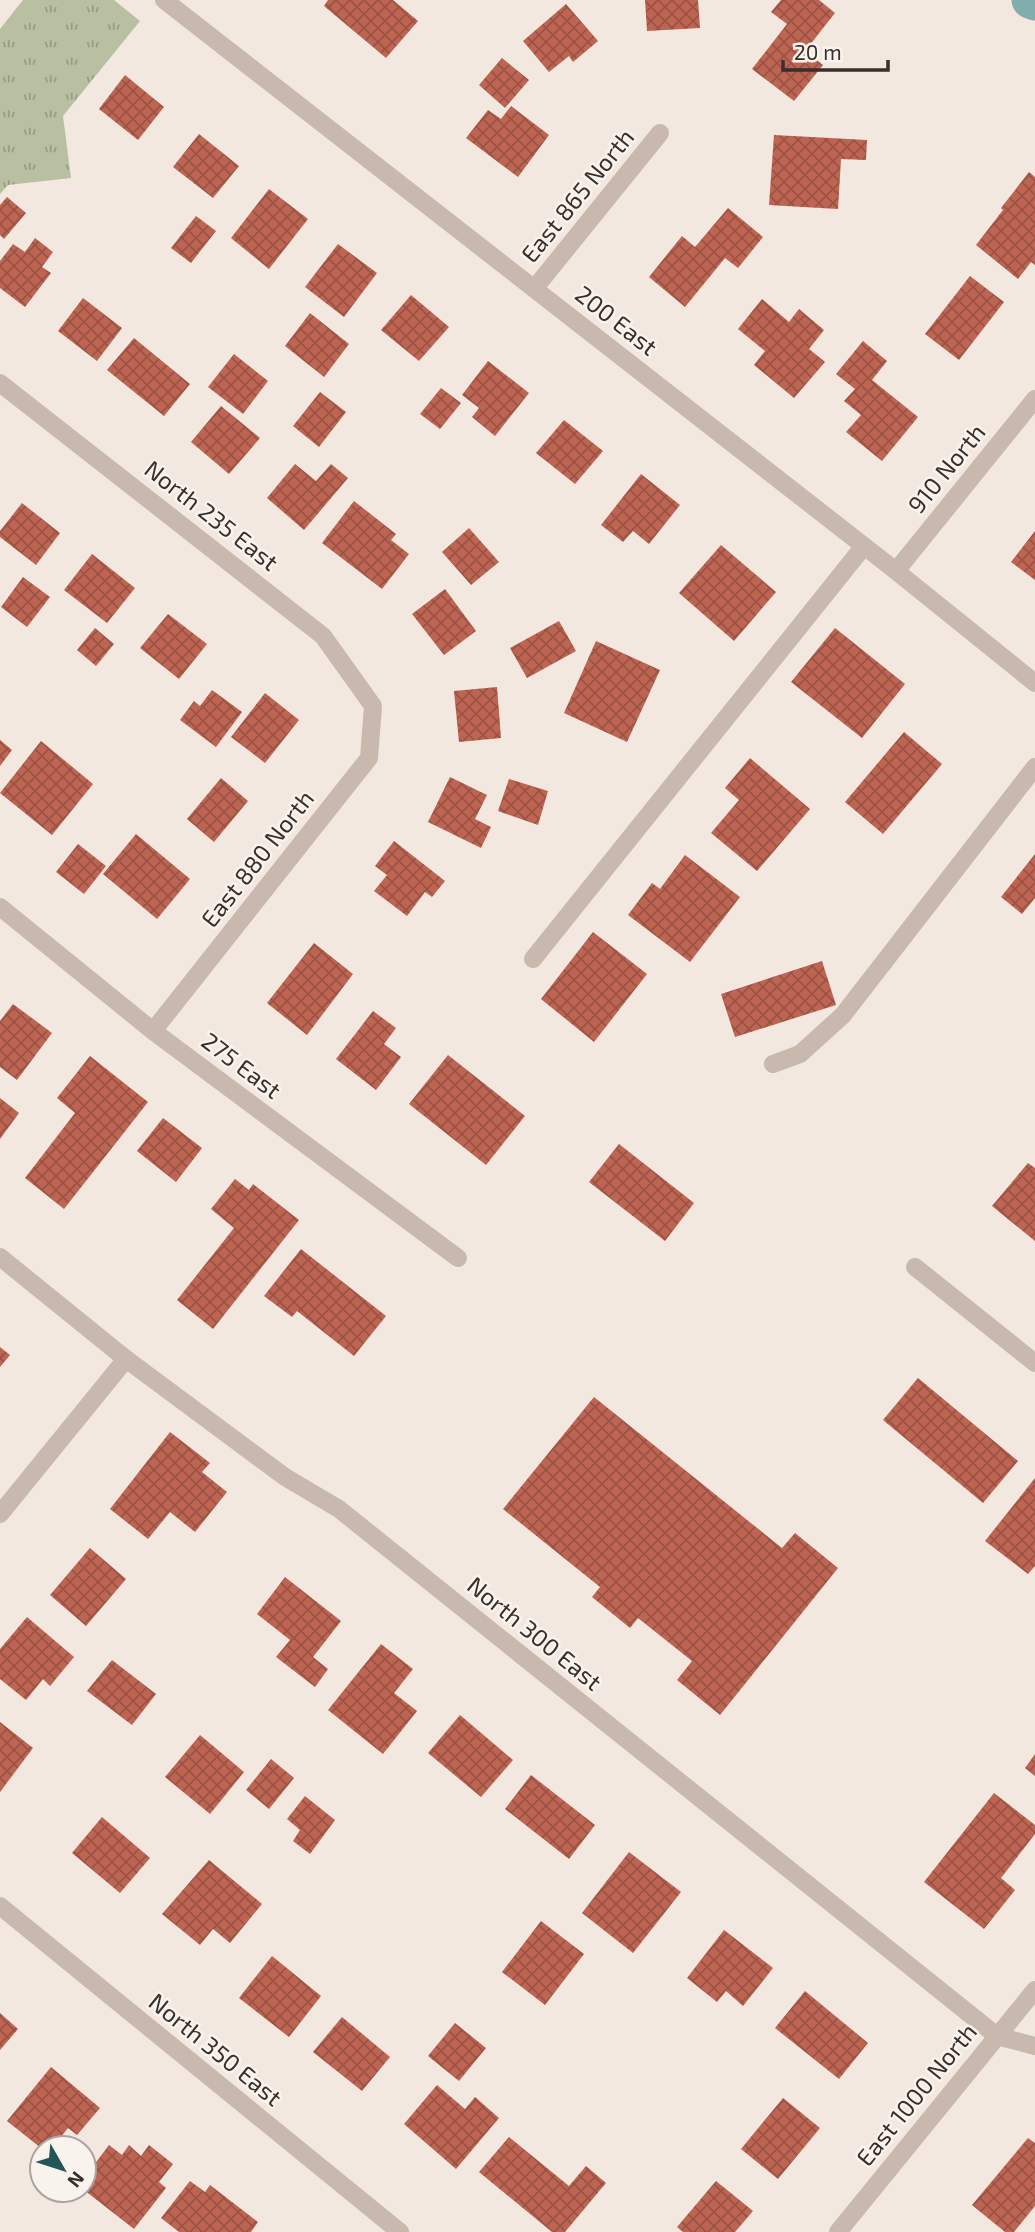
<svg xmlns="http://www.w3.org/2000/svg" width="1035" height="2232" viewBox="0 0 1035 2232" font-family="'Exo 2',sans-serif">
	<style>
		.park { fill: url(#park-tufts) }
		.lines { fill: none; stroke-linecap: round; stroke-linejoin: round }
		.canal { stroke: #81adac; stroke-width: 37 }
		.building { fill: url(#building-cross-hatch) }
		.service { stroke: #c9b8ad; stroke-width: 18 }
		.minor { stroke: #c9b8ad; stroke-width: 18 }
		.labels { text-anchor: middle; stroke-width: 5; stroke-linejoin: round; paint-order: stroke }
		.street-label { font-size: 24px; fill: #382e2b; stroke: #f9f3ed }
	</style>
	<defs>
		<pattern id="park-tufts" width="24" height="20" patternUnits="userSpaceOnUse" patternTransform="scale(1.75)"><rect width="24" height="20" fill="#b8c0a1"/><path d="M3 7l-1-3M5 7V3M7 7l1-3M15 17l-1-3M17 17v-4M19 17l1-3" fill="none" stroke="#979c83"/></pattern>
		<pattern id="building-cross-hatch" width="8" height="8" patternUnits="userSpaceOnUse" patternTransform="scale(1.75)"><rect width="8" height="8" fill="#be6452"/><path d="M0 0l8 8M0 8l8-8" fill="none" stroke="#9b5344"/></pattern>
	</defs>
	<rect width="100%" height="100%" fill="#f2e8e0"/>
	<path class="park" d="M23,0H114L140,21L63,116L71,178L8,185L0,194V29Z"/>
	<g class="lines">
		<path class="canal" d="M1030,0L1035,2"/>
	</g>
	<path class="building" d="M328,0H393L418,21L386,58L324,6Z
		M645,0H698L700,28L647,31Z
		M781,0H819L835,13L805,51L823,65L794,101L752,69L787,24L771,12Z
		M566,4L598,41L573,62L569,56L549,72L523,41Z
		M502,58L529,80L505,108L479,85Z
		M125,75L164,107L138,140L99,109Z
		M511,106L549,135L518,177L466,138L488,110L501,119Z
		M199,134L239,166L213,198L173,167Z
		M774,135L867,140L866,160L841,159L838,209L769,205Z
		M1029,172L1035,177V265L1031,262L1018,279L976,245L1003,210L1001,208Z
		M269,189L308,219L269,269L231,238Z
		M7,197L26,213L4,239L0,235V205Z
		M728,208L763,237L738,268L725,258L685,307L649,277L682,236L695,247Z
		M196,216L216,231L191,263L171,248Z
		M35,238L53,252L42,267L51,273L25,307L0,288V261L13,244L25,252Z
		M338,244L377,273L344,317L305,287Z
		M970,276L1004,302L959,360L925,334Z
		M411,295L449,327L419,361L381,330Z
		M83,298L122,328L97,361L58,331Z
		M762,299L789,322L799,309L824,330L809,349L825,362L794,398L754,365L765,351L738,329Z
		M310,313L349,344L324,377L285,346Z
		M134,338L190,384L164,416L107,370Z
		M863,341L887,361L872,380L918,417L882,461L846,432L861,415L844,401L855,389L836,374Z
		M234,354L268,381L243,414L208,387Z
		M488,361L529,393L495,436L472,417L479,408L462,395Z
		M441,388L461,403L440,429L420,414Z
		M320,392L346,412L319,447L293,426Z
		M221,406L260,438L229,474L191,442Z
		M564,420L603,451L575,484L536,453Z
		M295,464L316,481L331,464L348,478L304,530L267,498Z
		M641,474L680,505L649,544L633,531L623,542L601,525Z
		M354,501L396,534L391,540L409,554L382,589L322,543Z
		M22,503L60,533L36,565L0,537V531Z
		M469,528L499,562L471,585L442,552Z
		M1035,531V580L1011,562Z
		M721,545L776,592L734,641L679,593Z
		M92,554L135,588L107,623L64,590Z
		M23,577L50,597L27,627L1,607Z
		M445,589L476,631L444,655L412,614Z
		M168,614L207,644L179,679L140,648Z
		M559,621L576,651L527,678L510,648Z
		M95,628L114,644L96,666L77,650Z
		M835,628L905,684L862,738L791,682Z
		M596,641L660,670L627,742L564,713Z
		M497,687L501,738L459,742L454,691Z
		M212,690L242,712L216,747L180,720L194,701L200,706Z
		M265,693L299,720L265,763L231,737Z
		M904,732L942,764L883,834L845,802Z
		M0,740L12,750L0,766Z
		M41,741L93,784L52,835L0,793Z
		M750,758L810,809L757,871L711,833L739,800L725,788Z
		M450,777L487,795L475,819L491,827L481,848L428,822Z
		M221,778L248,801L214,842L187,819Z
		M509,779L548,791L538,825L498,811Z
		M136,834L190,879L157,919L103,874Z
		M394,841L445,881L432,897L425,892L407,916L374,891L387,875L375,866Z
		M78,844L106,866L84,894L56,872Z
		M1035,854V898L1022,914L1001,897Z
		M685,855L740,897L690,962L628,915L652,883L660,889Z
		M593,932L647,974L594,1042L541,999Z
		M314,943L353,974L307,1035L267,1003Z
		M822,961L836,1005L735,1037L721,994Z
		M13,1004L52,1033L17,1080L0,1067V1021Z
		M373,1011L396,1028L384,1044L401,1057L376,1090L336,1059Z
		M448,1055L525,1116L486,1165L409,1104Z
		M90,1056L148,1102L64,1209L25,1178L75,1113L57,1098Z
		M0,1098L19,1113L0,1139Z
		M163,1118L202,1148L176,1182L137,1151Z
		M619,1144L694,1203L665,1241L589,1182Z
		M1028,1163L1035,1168V1241L992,1206Z
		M235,1179L249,1190L253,1184L299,1220L213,1329L177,1300L234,1228L211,1209Z
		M301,1249L386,1316L354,1356L297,1311L292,1317L264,1296Z
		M0,1347L10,1355L0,1367Z
		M918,1378L1018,1461L983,1503L883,1420Z
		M594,1397L782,1548L795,1533L838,1568L720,1715L677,1680L692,1661L638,1618L630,1628L592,1597L600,1587L503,1509Z
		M170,1432L210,1463L202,1472L227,1492L195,1532L170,1512L148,1539L110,1509Z
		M1035,1478V1566L1028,1574L985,1541Z
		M90,1548L126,1579L86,1626L50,1595Z
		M285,1577L341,1621L313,1657L328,1669L315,1687L276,1657L290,1640L257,1614Z
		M27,1617L74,1657L50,1686L43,1679L26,1700L0,1679V1649Z
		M381,1644L413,1669L394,1693L417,1711L383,1754L328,1710Z
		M112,1660L156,1694L132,1725L87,1691Z
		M460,1715L513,1760L481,1797L428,1753Z
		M0,1722L33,1748L0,1792Z
		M200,1735L244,1772L210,1814L165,1777Z
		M1035,1754V1776L1025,1768Z
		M271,1759L294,1778L269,1809L246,1790Z
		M531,1775L595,1825L569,1859L505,1809Z
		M994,1793L1035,1825V1834L1001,1878L1015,1890L984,1929L924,1882Z
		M305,1796L335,1820L310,1854L293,1841L300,1830L287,1819Z
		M102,1817L150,1858L120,1893L72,1853Z
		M629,1852L681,1892L633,1953L582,1913Z
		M209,1860L262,1904L230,1943L213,1929L200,1945L162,1914Z
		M541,1921L584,1954L545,2005L502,1972Z
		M724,1930L773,1968L743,2006L726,1991L717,2002L687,1978Z
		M272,1956L321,1996L289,2037L239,1998Z
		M805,1991L868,2043L839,2079L775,2028Z
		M0,2013L18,2029L0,2050Z
		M342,2017L390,2057L362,2091L313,2052Z
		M455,2023L486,2048L459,2081L428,2056Z
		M51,2067L100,2108L77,2135L68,2128L52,2148H41L7,2121Z
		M437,2085L465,2109L475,2097L499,2118L456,2169L404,2124Z
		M783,2098L820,2128L778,2179L741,2149Z
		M509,2137L569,2186L586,2166L606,2183L565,2232H552L479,2172Z
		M1028,2138L1035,2143V2206L1014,2232H1005L972,2205Z
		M109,2145L122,2155L129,2145L141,2156L149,2145L173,2164L159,2182L166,2188L134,2229L84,2190V2178Z
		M190,2181L205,2192L210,2185L258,2222L251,2232H179L161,2218Z
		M716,2181L753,2211L735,2232H683L677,2227Z"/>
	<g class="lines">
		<path class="service" d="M533,959L864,546
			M773,1064L800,1054L843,1015L1035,767
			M0,1257L126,1359"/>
		<path class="minor" d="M164,0L896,571L1035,683
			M534,289L660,133
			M0,383L323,636L373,706L369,758L153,1031
			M896,571L1035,399
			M0,907L153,1031L458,1258
			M915,1267L1035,1363
			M0,1514L126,1359L285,1477L339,1509L997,2036L1035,2046
			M0,1906L400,2232
			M838,2232L1035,1990"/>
	</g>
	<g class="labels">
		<g class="street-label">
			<text transform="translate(578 196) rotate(-51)" y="8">East 865 North</text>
			<text transform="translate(616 321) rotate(38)" y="8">200 East</text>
			<text transform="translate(947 469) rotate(-51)" y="8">910 North</text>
			<text transform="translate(211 516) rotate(38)" y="8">North 235 East</text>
			<text transform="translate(258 859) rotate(-52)" y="8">East 880 North</text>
			<text transform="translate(241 1066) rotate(37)" y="8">275 East</text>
			<text transform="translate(534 1634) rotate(39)" y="8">North 300 East</text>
			<text transform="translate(215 2050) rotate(39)" y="8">North 350 East</text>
			<text transform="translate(917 2095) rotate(-51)" y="8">East 1000 North</text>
		</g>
	</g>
	<g transform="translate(63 2169) rotate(129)"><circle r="33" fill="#f9f3ed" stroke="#aca49f" stroke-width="2"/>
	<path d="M0-5L12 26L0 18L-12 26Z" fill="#235757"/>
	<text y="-10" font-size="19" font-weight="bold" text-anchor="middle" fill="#382e2b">N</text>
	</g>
	<path d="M783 60v10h105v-10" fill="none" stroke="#382e2b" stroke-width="3.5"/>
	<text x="794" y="60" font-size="21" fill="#382e2b" stroke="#f9f3ed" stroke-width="5" paint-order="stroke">20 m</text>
</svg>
